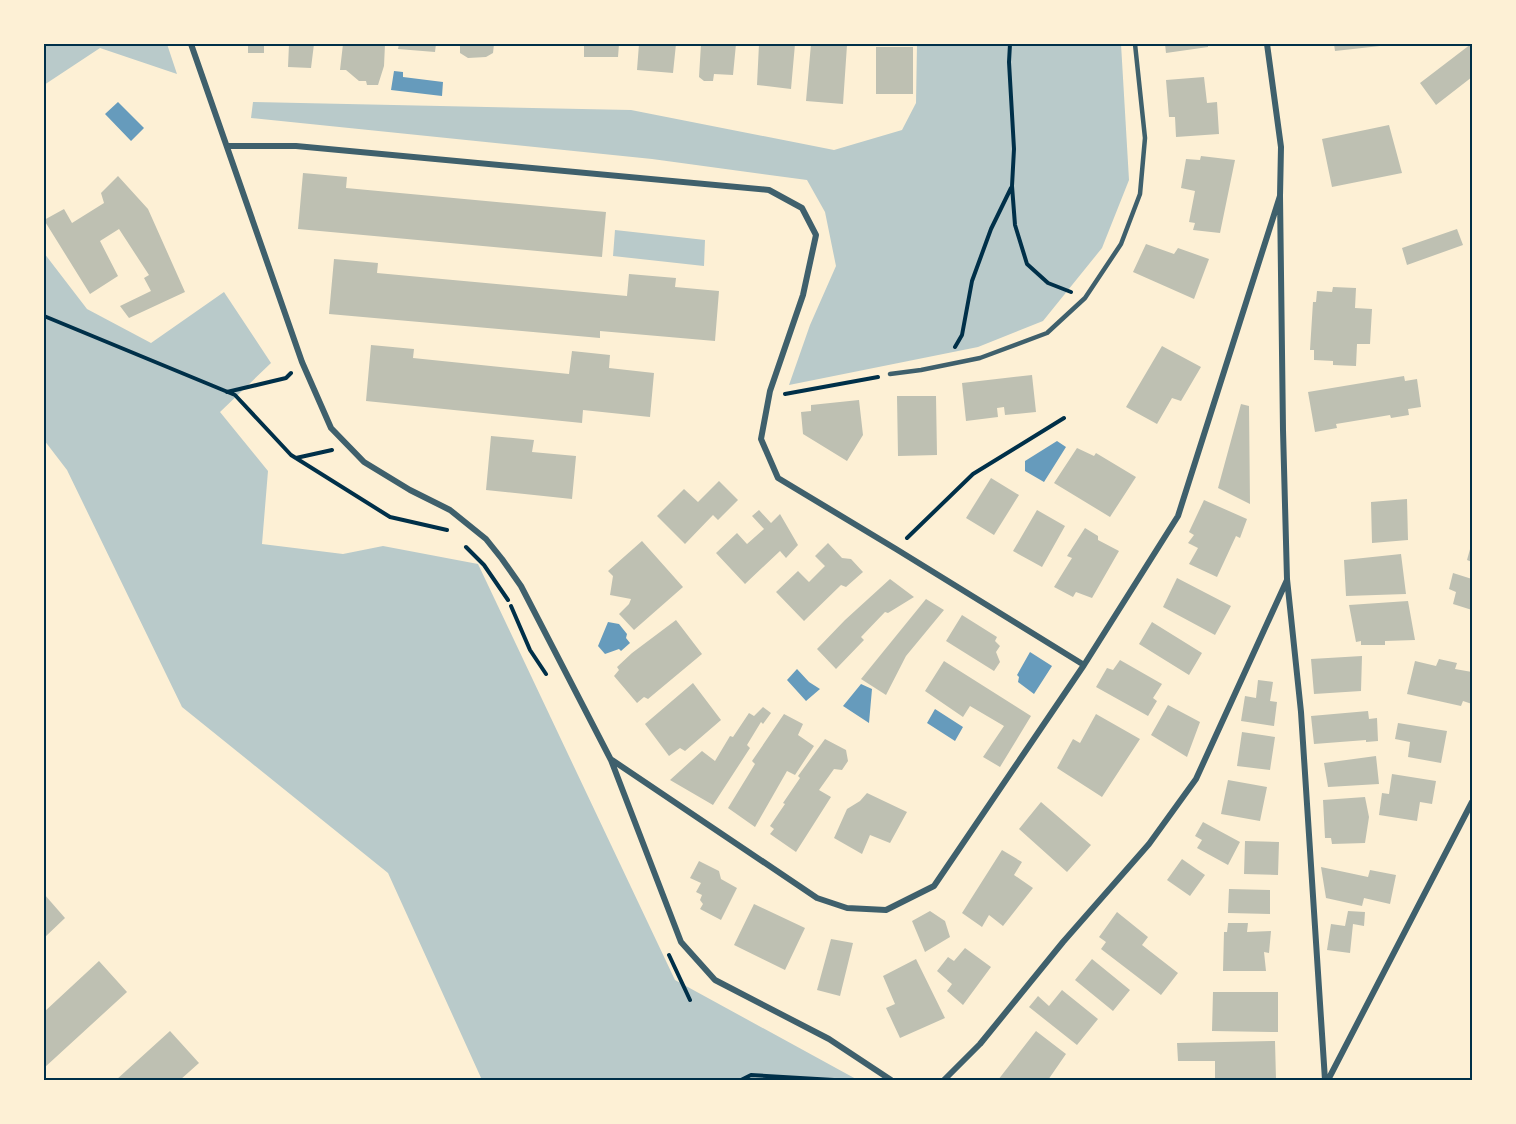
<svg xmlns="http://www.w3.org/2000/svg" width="1516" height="1124" viewBox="0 0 1516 1124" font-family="'DejaVu Sans',sans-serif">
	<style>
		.green { fill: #b9caca }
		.water { fill: #669bbc }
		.building { fill: #bec0b2 }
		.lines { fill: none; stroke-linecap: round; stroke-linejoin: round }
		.path { stroke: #003049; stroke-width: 4 }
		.service { stroke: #3f606c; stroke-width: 4.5 }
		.minor { stroke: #3f606c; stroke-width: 6 }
		.neatline { fill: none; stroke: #003049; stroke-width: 2 }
	</style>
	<rect width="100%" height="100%" fill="#fdf0d5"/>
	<path class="green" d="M44,44H167L177,74L100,48L44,85Z
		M917,44H1121L1129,180L1102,248L1043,321L978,347L789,385L810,325L836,266L825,212L807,180L652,159L251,118L253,102L631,110L834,150L902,130L916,103Z
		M615,230L705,240L704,266L613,256Z
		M44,253L87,309L151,343L224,292L271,363L220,412L268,471L262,544L343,554L383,546L478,564L675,980L856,1079L855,1080H482L388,873L182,707L67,470L44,440Z"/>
	<path class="water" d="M394,71L403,72V77L443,82L442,96L391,90Z
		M118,102L144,128L131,141L105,114Z
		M1057,441L1066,447L1044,482L1025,471V461Z
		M608,622L619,624L627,634L626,638L630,643L621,651L619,649L605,654L598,646Z
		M1030,652L1052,666L1034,694L1018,682L1019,677L1017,675Z
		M797,669L809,682L820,689L806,701L787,680Z
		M861,684L872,689L869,723L843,706Z
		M935,709L963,727L955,741L927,723Z"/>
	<path class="building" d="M239,44H264V53H248V46L238,45Z
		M289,44H314L311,68L288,67Z
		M343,44H385L384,66L378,85H367L366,81H359L346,70H340Z
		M399,44H436L435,52L398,49Z
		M460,44H494L493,53L486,57L468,58L460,53Z
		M584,44H619L618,57H584Z
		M639,44H676L673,73L637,70Z
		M701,44H736L733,75L714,74L713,81H704L699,77Z
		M759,44H795L791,89L757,85Z
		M811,44L847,45L843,104L806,101Z
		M1165,44H1208V47L1166,53Z
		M1334,44H1389V45L1335,51Z
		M1471,44L1472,45V77L1436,105L1420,83Z
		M876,47H913V94H876Z
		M1204,77L1207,103L1217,102L1219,134L1176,137L1175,117H1169L1166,80Z
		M1389,125L1402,173L1332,187L1322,139Z
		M1201,156L1235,160L1220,233L1193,230L1195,223L1189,222L1195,191L1181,188L1186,159L1200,160Z
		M303,173L347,177L346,188L606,212L602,257L298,229Z
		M118,176L148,209L185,292L129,318L120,306L151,291L144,278L149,275L119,229L100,241L118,276L90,294L44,220L64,209L72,223L104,203L101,193Z
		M1457,229L1463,245L1407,265L1402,248Z
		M1146,244L1174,254L1178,248L1209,259L1194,299L1133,272Z
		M334,259L378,263L377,273L627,296L629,274L676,278L675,287L719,291L715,341L600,331V338L329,314Z
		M1333,287L1356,288L1355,308L1372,309L1370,344H1357L1356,366L1333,365V361L1314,360V350H1310L1313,302H1316L1317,291L1332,292Z
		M371,345L414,349L413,358L569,374L572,351L610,355L609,368L654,373L650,417L583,410L582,423L366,401Z
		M1162,346L1201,367L1181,401L1172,398L1157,424L1126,407Z
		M1032,375L1036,412L1005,415L1004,407L997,408L998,417L966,421L962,383Z
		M1404,376L1405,381L1417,379L1421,407L1408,409L1409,415L1391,418L1390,415L1336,424L1337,428L1315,432L1308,392Z
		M897,396H936L937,455L898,456Z
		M859,400L863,435L847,461L803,434L801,412L811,411V405Z
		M1241,404L1249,406L1250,504L1218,488Z
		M491,436L534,440L532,452L576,456L572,499L486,490Z
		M1077,448L1094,456L1096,453L1136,477L1110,517L1054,483Z
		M991,478L1019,495L994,535L966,518Z
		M719,481L738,500L718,520L713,515L685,544L657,516L684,489L698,502Z
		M1407,499L1408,540L1372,543L1371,502Z
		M1204,500L1247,519L1240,538L1236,536L1217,577L1189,564L1198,548L1188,543L1194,535L1189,532Z
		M759,510L771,523L780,514L798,545L786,558L780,551L745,584L716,553L737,533L747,544L764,529L752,516Z
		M1037,510L1065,526L1042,567L1013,551Z
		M1085,528L1098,536V540L1119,551L1092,598L1076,592L1073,597L1054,587L1072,558L1067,556Z
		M642,541L683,587L634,630L619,614L629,604L631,599L610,595L613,576L608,571Z
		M1472,542V562L1467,560Z
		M828,543L842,558L851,559L863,572L846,587L841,585L804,621L776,592L798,571L809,582L825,566L815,556Z
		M1401,554L1406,594L1346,596L1344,560Z
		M1453,573L1472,579V610L1453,604L1456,592L1449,589Z
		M1177,578L1231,606L1215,635L1163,607Z
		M890,579L914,597L888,613L885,612L861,637L864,640L836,669L817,649L845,620Z
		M926,599L944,610L906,656L886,695L861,679Z
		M1408,601L1415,640L1385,641V645H1361V641L1356,642L1349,605Z
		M962,615L997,637L995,641L1000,646L996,652L1000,662L994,671L946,641Z
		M676,620L702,654L648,699L644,697L637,703L614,676L619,670L617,667L632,653Z
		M1152,622L1202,653L1189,675L1139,644Z
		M1362,656L1361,691L1314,694L1311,659Z
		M1439,659L1457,663L1455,669L1472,672V704L1463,701L1461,706L1407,694L1415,661L1436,666Z
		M1120,660L1162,684L1153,698L1157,701L1148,716L1096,687L1107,668L1113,670Z
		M944,661L1031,716L1000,767L983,757L1004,726L970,706L963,717L925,691Z
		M1258,680L1273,682L1270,701L1277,702L1274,726L1241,721L1245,696L1256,698Z
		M693,683L721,720L685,751L680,748L669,756L645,724Z
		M1168,705L1200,722L1187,757L1151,735Z
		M763,707L771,713L763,724L761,722L747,745L750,748L713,805L670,780L702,751L715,761L730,736L733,737L749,713L754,716Z
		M1368,711L1369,719L1377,718L1378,741L1366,742V740L1314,744L1311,716Z
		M784,714L803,724L798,735L814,746L795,775L787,771L755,827L728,808L755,764L752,761Z
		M1096,714L1140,739L1102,797L1057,768L1073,739L1080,743Z
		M1398,723L1447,731L1441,763L1408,757L1410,742L1395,739Z
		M1242,732L1275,737L1270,770L1237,766Z
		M825,739L846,750L848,761L842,770L834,769L819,790L831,797L796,852L770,834L774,829L770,826L785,804L783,803L800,778L798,776Z
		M1376,756L1379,784L1328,787L1324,763Z
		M1392,774L1436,781L1432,804L1420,802L1417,821L1379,815L1382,793L1389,794Z
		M1228,780L1267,787L1260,821L1221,814Z
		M867,793L907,812L890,843L870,835L862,854L834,838L847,809L860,801Z
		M1365,797L1369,817L1365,843L1332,844L1331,838H1325L1323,800Z
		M1041,802L1091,845L1067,872L1019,829Z
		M1203,822L1240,842L1228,865L1197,848L1202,840L1195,836Z
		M1245,841L1279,842L1278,875L1244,874Z
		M1002,850L1022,862L1014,875L1033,888L1003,926L989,915L982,927L962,913Z
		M1182,859L1205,875L1190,896L1167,880Z
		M699,861L719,871L721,879L737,888L721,920L700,909L703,904L700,900L702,895L696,892L701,883L690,878Z
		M1321,867L1368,877L1370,870L1396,875L1390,904L1364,898L1362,906L1326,898Z
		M1229,889L1270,890V914L1228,913Z
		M44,894L65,918L44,938Z
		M754,904L805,928L785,970L734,945Z
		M930,911L945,921L950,937L925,952L912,921Z
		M1348,911L1365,912L1364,926L1353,924L1350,953L1327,950L1331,924L1345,926Z
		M1117,912L1148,937L1142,945L1178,973L1161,995L1101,949L1106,942L1099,937Z
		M1228,923H1248L1247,932L1271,931L1269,953L1264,952L1266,971H1223L1224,932H1227Z
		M831,939L853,943L840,996L817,990Z
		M965,948L991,967L963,1005L947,991L952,984L937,971L948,957L954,961Z
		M916,959L945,1018L900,1038L886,1008L895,1004L883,976Z
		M1092,959L1130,990L1113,1011L1075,980Z
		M99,961L127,992L44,1068V1012Z
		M1062,990L1098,1019L1077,1045L1029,1007L1038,996L1049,1006Z
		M1213,992H1278V1032L1212,1031Z
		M170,1031L199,1063L180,1080H116Z
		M1036,1031L1066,1054L1048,1080H998Z
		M1275,1041L1276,1080H1225V1078H1215V1061H1178L1177,1043Z"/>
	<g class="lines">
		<path class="path" d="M1010,44L1009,62L1014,149L1012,186L1015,225L1027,264L1048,283L1071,292
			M44,316L235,395L291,455L390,517L447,530
			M955,347L962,335L972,281L991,229L1011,188
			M227,392L286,378L291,373
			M785,394L878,377
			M296,458L332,450
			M907,538L973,474L1064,418
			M466,547L484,565L508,600
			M511,606L530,650L546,674
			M669,955L690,1000
			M741,1080L751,1075L834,1080
			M753,1080H766"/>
		<path class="service" d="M890,374L921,370L980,358L1047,333L1085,298L1121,244L1140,194L1145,138L1135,44"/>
		<path class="minor" d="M191,44L302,362L331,428L364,462L410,490L450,510L486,539L502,559L521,586L611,760L681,942L715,980L829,1039L891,1080
			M1267,44L1281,147L1280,196L1283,430L1287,579L1301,712L1325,1080
			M227,146H296L769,190L802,208L816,235L803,295L770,391L761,439L778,478L896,549L1084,665
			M612,760L817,898L847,908L886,910L934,886L1084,665L1178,516L1280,196
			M944,1080L980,1044L1063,942L1149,844L1196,779L1287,580
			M1328,1080L1472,802"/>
	</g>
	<rect width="1516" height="1124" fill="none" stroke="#fdf0d5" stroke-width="90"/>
	<rect x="45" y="45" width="1426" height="1034" class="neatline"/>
</svg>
